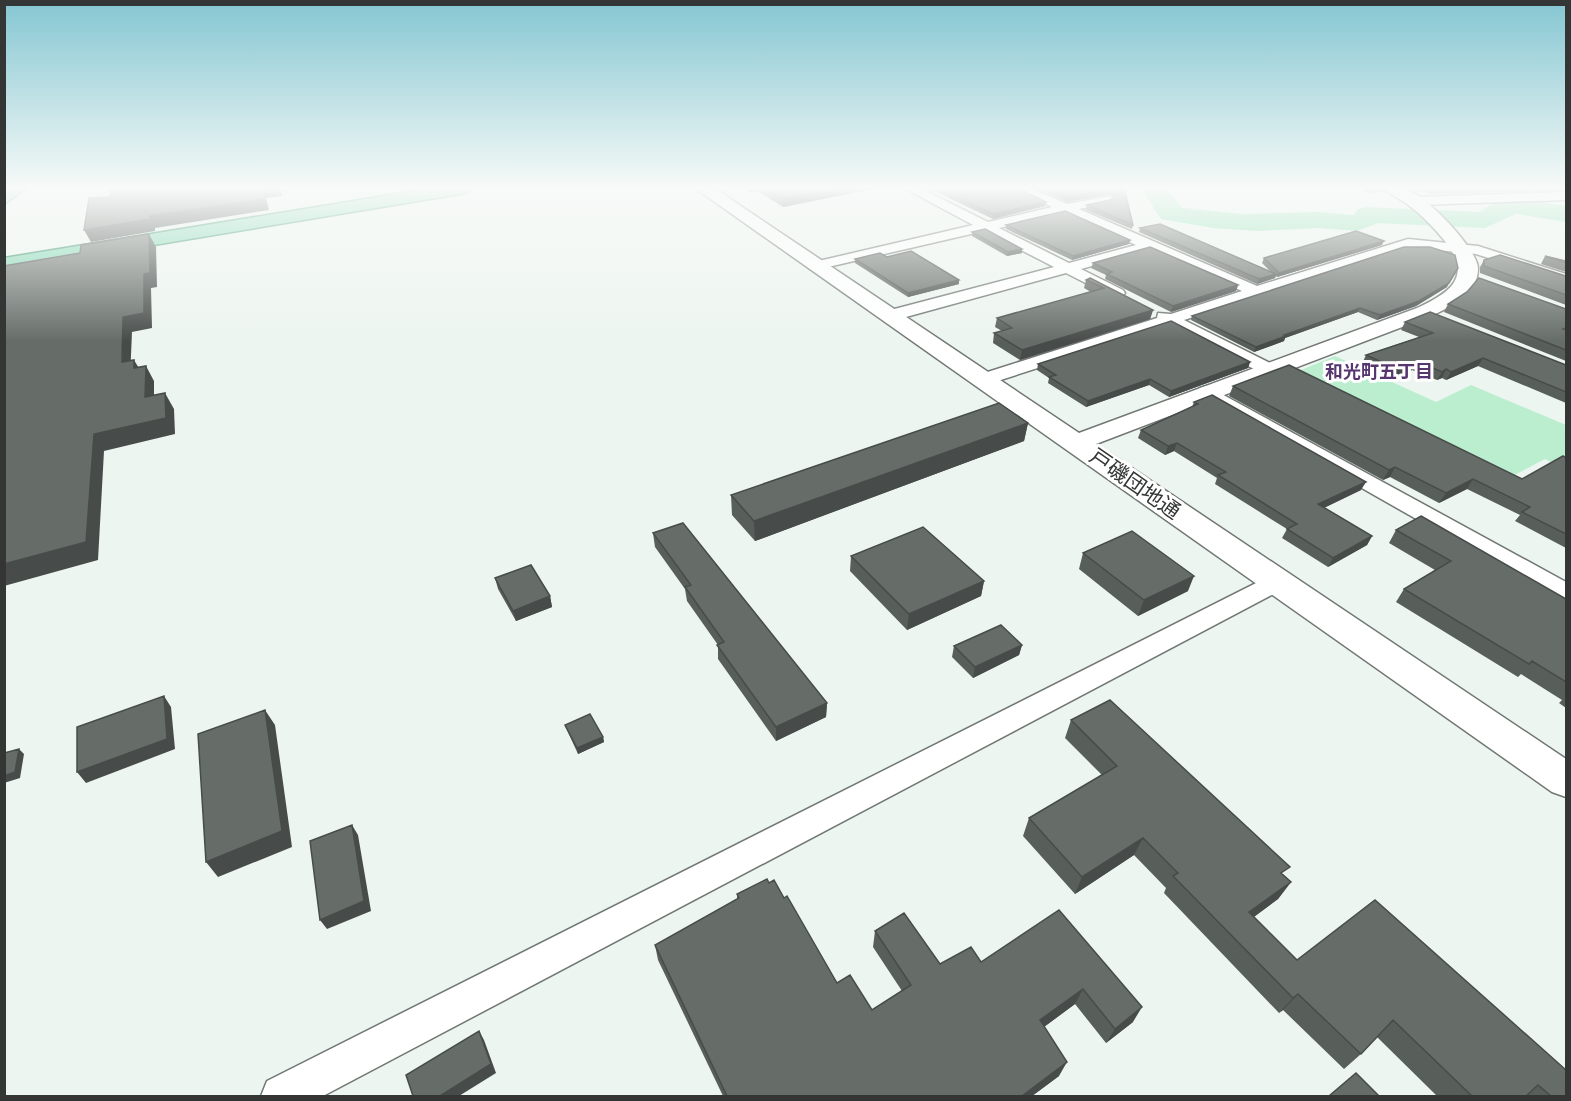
<svg xmlns="http://www.w3.org/2000/svg" width="1571" height="1101" viewBox="0 0 1571 1101" font-family="'Source Sans 3','Noto Sans JP',sans-serif">
	<style>
		.green { fill: #bbeecf }
		.lines { fill: none; stroke-linecap: round; stroke-linejoin: round }
		.river { fill: #8fe0b2; fill-rule: evenodd }
		.minor-casing { stroke: #717773; stroke-width: 3 }
		.tertiary-casing { stroke: #717773; stroke-width: 3 }
		.primary-casing { stroke: #2c8b61; stroke-width: 3 }
		.minor { fill: #fff; fill-rule: evenodd }
		.tertiary { fill: #fff; fill-rule: evenodd }
		.primary { fill: #7ed5af; fill-rule: evenodd }
		.wall { fill: #585e5a }
		.shaded-wall { fill: #474c4a }
		.building { fill: #666d69; stroke: #474c4a; stroke-width: 1.5 }
		.labels { text-anchor: middle; stroke-width: 6; stroke-linejoin: round; paint-order: stroke }
		.far-neighbourhood-label { font-size: 18px; font-weight: bold; fill: #573670; stroke: #fff }
		.street-label { font-size: 21px; fill: #333634; stroke: #fff }
	</style>
	<rect width="100%" height="100%" fill="#edf5f0"/>
	<path class="green" d="M1335,356L1436,402L1471,385L1566,425V469L1545,459L1511,477L1294,373Z"/>
	<g class="lines">
		<path class="river" d="M1141,188H1166L1182,208L1242,214L1318,212L1354,215L1358,209L1367,207L1480,212L1493,203L1516,199L1566,206V222L1516,214L1485,228L1378,223L1357,231L1318,228L1257,231L1213,228L1161,219Z"/>
		<defs>
			<path id="minor" d="M904,188H920L988,222L1052,207L1013,188H1030L1067,204L1111,196V202L1079,209L1257,286L1408,239L1478,246L1566,274V283L1476,254L1409,247L1184,320L1276,366L1279,370L1276,374H1264L1168,326L982,386L975,384L973,380L975,376L1157,318L1158,313L1171,314L1242,291L1149,250L1081,269L1123,290L1125,293L1123,296H1111L1066,273L895,320H883L881,316L883,312L1054,267L984,231L815,270L810,269L808,266L810,263L973,225ZM1064,213L1136,245L1069,263L999,228Z
				M1566,192V200L1418,205L1412,201L1418,197Z
				M1207,386L1566,582V602L1557,599L1200,396L1198,392L1200,388Z
				M1276,573L1285,576L1289,582L1285,588L323,1096H261L267,1081Z"/>
			<path id="tertiary" d="M695,188H714L1079,433L1417,308C1452,292 1473,276 1444,240C1434,228 1423,216 1411,207C1403,200 1391,196 1384,188C1390,188 1397,187 1403,188C1423,192 1477,248 1478,268C1479,292 1449,308 1431,316L1096,444L1566,759V797L1552,792Z"/>
			<path id="primary" d="M8,188H27L4,204V190Z
				M433,188H474L466,193L4,270V258Z"/>
		</defs>
		<use href="#minor" class="minor-casing"/>
		<use href="#tertiary" class="tertiary-casing"/>
		<use href="#primary" class="primary-casing"/>
		<use href="#minor" class="minor"/>
		<use href="#tertiary" class="tertiary"/>
		<use href="#primary" class="primary"/>
	</g>
	<path class="wall" d="M744,188H877L783,207L757,191L750,193Z
		M928,188H1018L1046,202L1045,206L993,219Z
		M1036,188H1124L1133,225L1132,229L1086,210L1087,205L1113,199V196L1111,194L1067,202Z
		M1358,188H1387L1385,192L1368,193Z
		M1408,188H1566V190L1432,194Z
		M1006,225L1130,240L1129,244L1072,260L1006,229Z
		M1140,228L1271,272L1262,263L1264,258L1382,245L1277,277L1276,276L1275,278L1257,284L1139,232Z
		M972,232L1022,253L1007,256L972,236Z
		M1545,256L1566,261V272L1541,264Z
		M887,257L959,284L908,297L855,263V259Z
		M1484,260L1566,276V305L1480,273V267Z
		M1093,263L1238,285L1236,291L1171,312L1105,279L1106,275L1091,268Z
		M1086,280L1153,310L1150,319L1020,360L993,343L994,333L1002,331L995,327L997,318L1091,292L1084,288Z
		M1447,287L1416,306L1377,320L1358,312L1285,338L1284,341L1254,352L1191,320L1192,316Z
		M1448,304L1566,309V361L1444,312Z
		M1405,322L1566,365V403L1478,366L1446,380L1442,378L1437,380L1412,370L1393,378L1362,364L1366,355L1419,337L1401,330Z
		M1250,362L1248,368L1169,397L1149,385L1086,407L1048,383L1049,378L1037,370L1038,364Z
		M1233,386L1522,479L1566,458V548L1515,521L1520,515L1467,489L1439,503L1390,477L1383,480L1229,396Z
		M1194,402L1361,490L1324,508L1372,536L1367,545L1328,567L1282,538L1287,529L1215,484L1217,478L1174,451L1165,455L1138,438L1141,430L1192,407Z
		M1028,423L1024,441L755,541L732,515L731,495Z
		M1396,530L1566,599V708L1559,703L1562,700L1521,674L1518,677L1396,602L1404,589L1435,570L1389,543Z
		M653,533L827,703L826,717L776,741L718,659V645L687,601L685,589L655,547Z
		M1083,553L1188,591L1138,616L1079,569Z
		M851,556L984,581L981,596L907,630L850,571Z
		M495,578L550,596L552,607L516,621L498,589Z
		M1022,645L1019,655L973,678L952,657L954,646Z
		M1071,720L1283,875L1291,882L1278,899L1254,917L1297,960L1566,1096H1437L1377,1037L1361,1054L1344,1069L1283,1010L1279,1013L1164,893L1166,888L1134,855L1075,894L1023,836L1029,818L1102,775L1065,738Z
		M565,725L603,737L604,742L578,754L567,730Z
		M769,883L784,898L837,983L872,1010L902,991L873,947L875,931L940,964L981,962L1059,910L1133,1022L1106,1043L1075,1004L1044,1027L1059,1076L1032,1096H723L658,960L655,945L737,899V894Z"/>
	<path class="shaded-wall" d="M262,188H280L282,196L266,198L269,210L155,228V231L91,242L84,230L150,216Z
		M750,188H757V191L750,193Z
		M836,188H877L783,207V199Z
		M1112,189L1111,194L1067,202L1068,197Z
		M1046,202L1045,206L993,219V214Z
		M149,234L156,247L157,287L151,288L152,328L132,332L130,378L122,362L123,317L144,274Z
		M1130,240L1129,244L1072,260L1073,256Z
		M1384,241L1382,245L1277,277L1279,273Z
		M1022,249V253L1007,256L1008,252Z
		M1458,268L1447,287L1416,306L1377,320L1380,315Z
		M1276,274L1275,278L1257,284L1259,279Z
		M959,280V284L908,297V293Z
		M1238,285L1236,291L1171,312L1173,306Z
		M1360,308L1358,312L1285,338L1284,341L1254,352L1256,347L1284,335Z
		M1153,310L1150,319L1020,360L1022,350Z
		M1483,358L1478,366L1446,380L1451,372Z
		M134,360L143,375L134,368Z
		M1417,361L1412,370L1393,378L1397,369Z
		M1250,362L1248,368L1169,397L1171,391Z
		M146,366L154,381V413L145,397Z
		M1446,369L1442,378L1437,380L1442,372Z
		M1150,379L1149,385L1086,407L1088,401Z
		M165,393L174,409L175,434L104,451L98,560L4,586V564L94,434Z
		M1028,423L1024,441L755,541L754,521Z
		M1177,443L1174,451L1165,455L1168,446Z
		M1395,467L1390,477L1383,480L1389,470Z
		M1473,479L1467,489L1439,503L1446,493Z
		M1366,482L1361,490L1313,513L1318,504Z
		M1372,536L1367,545L1328,567L1333,558Z
		M1194,576L1188,591L1138,616L1144,600Z
		M984,581L981,596L907,630L909,614Z
		M550,596L552,607L516,621L513,611Z
		M1022,645L1019,655L973,678L975,667Z
		M164,696L171,707L175,749L86,783L77,772Z
		M827,703L826,717L776,741V727Z
		M265,710L275,725L292,847L218,877L206,862Z
		M603,737L604,742L578,754L577,748Z
		M19,749L24,754L20,778L4,783V776Z
		M352,825L358,835L371,911L327,929L320,920Z
		M1143,838L1134,855L1075,894L1082,877Z
		M1291,882L1278,899L1237,929L1249,912Z
		M1083,989L1075,1004L1033,1035L1040,1020Z
		M1298,994L1283,1010L1279,1013L1293,998Z
		M1142,1007L1133,1022L1106,1043L1115,1029Z
		M479,1031L484,1040L496,1073L459,1096H440Z
		M1067,1062L1059,1076L1032,1096H1022Z"/>
	<path class="building" d="M111,188H262L265,199L150,216V219L84,230L89,198L110,197Z
		M766,188H836L783,199Z
		M937,188H1018L1046,202L993,214Z
		M1047,188H1124L1133,225L1087,205L1114,199V192L1112,189L1068,197Z
		M1430,188H1469L1434,189Z
		M1065,211L1130,240L1073,256L1006,225Z
		M1160,224L1276,274L1259,279L1140,228Z
		M985,229L1022,249L1008,252L972,232Z
		M1356,231L1384,241L1279,273L1264,258Z
		M149,234L150,273L144,274V313L123,317L122,362L134,360V368L146,366L145,397L165,393L166,418L94,434L86,542L4,564V266L80,253L81,245Z
		M1150,247L1238,285L1173,306L1107,274L1112,272L1093,263Z
		M1404,247H1430L1455,255L1458,268L1449,283L1419,301L1380,315L1360,308L1284,335L1286,336L1256,347L1192,316Z
		M911,251L959,280L908,293L855,259L880,253L887,257Z
		M1500,255L1566,276V295L1484,266V260Z
		M1545,256L1566,261V263Z
		M1090,278L1153,310L1022,350L994,333L1012,328L997,318L1104,288L1086,280Z
		M1479,278L1566,309V328L1563,329L1566,330V350L1448,304L1467,292Z
		M1430,312L1566,365V392L1483,358L1451,372L1446,369L1442,372L1417,361L1397,369L1366,355L1433,333L1405,322Z
		M1171,321L1250,362L1171,391L1150,379L1088,401L1049,377L1056,375L1038,364Z
		M1289,365L1522,479L1563,456L1566,458V534L1522,512L1530,507L1473,479L1446,493L1395,467L1389,470L1233,386Z
		M1212,395L1366,482L1318,504L1372,536L1333,558L1287,529L1297,524L1218,475L1226,472L1177,443L1168,446L1141,430L1198,404L1194,402Z
		M999,403L1028,423L754,521L731,495Z
		M1421,516L1566,599V682L1532,661L1529,664L1404,589L1451,561L1396,530Z
		M683,523L827,703L776,727L717,645L724,642L685,587L691,585L653,533Z
		M923,527L984,581L909,614L851,556Z
		M1132,531L1194,576L1144,600L1083,553Z
		M531,565L550,596L513,611L495,578Z
		M1001,625L1022,645L975,667L954,646Z
		M164,696L167,739L77,772V727Z
		M1110,700L1290,867L1281,873L1291,882L1249,912L1297,960L1375,900L1566,1070V1096H1551L1538,1085L1526,1096H1472L1393,1020L1361,1054L1298,994L1293,998L1173,876L1178,873L1143,838L1082,877L1029,818L1117,766L1071,720Z
		M265,710L282,831L206,862L198,734Z
		M590,714L603,737L577,748L565,725Z
		M19,749L15,772L4,776V753Z
		M352,825L364,901L320,920L310,841Z
		M767,879L769,883L774,880L784,898L787,896L837,983L850,975L872,1010L911,985L875,931L904,913L940,964L971,947L981,962L1059,910L1142,1007L1115,1029L1083,989L1040,1020L1067,1062L1022,1096H727L655,945L739,898L737,894Z
		M479,1031L491,1064L440,1096H413L406,1075Z
		M1356,1073L1379,1096H1329Z"/>
	<linearGradient id="sky" x2="0" y2="1"><stop stop-color="#84c6d2"/><stop offset="0.55" stop-color="#f7faf8"/><stop offset="1" stop-color="#f7faf8" stop-opacity="0"/></linearGradient>
	<rect width="1571" height="342" fill="url(#sky)"/>
	<g class="labels">
		<g class="far-neighbourhood-label">
			<text x="1379" y="378">和光町五丁目</text>
		</g>
		<g class="street-label">
			<text transform="translate(1135 484) rotate(35)" y="7">戸磯団地通</text>
		</g>
	</g>
	<rect width="1571" height="1101" fill="none" stroke="#333634" stroke-width="12"/>
</svg>
